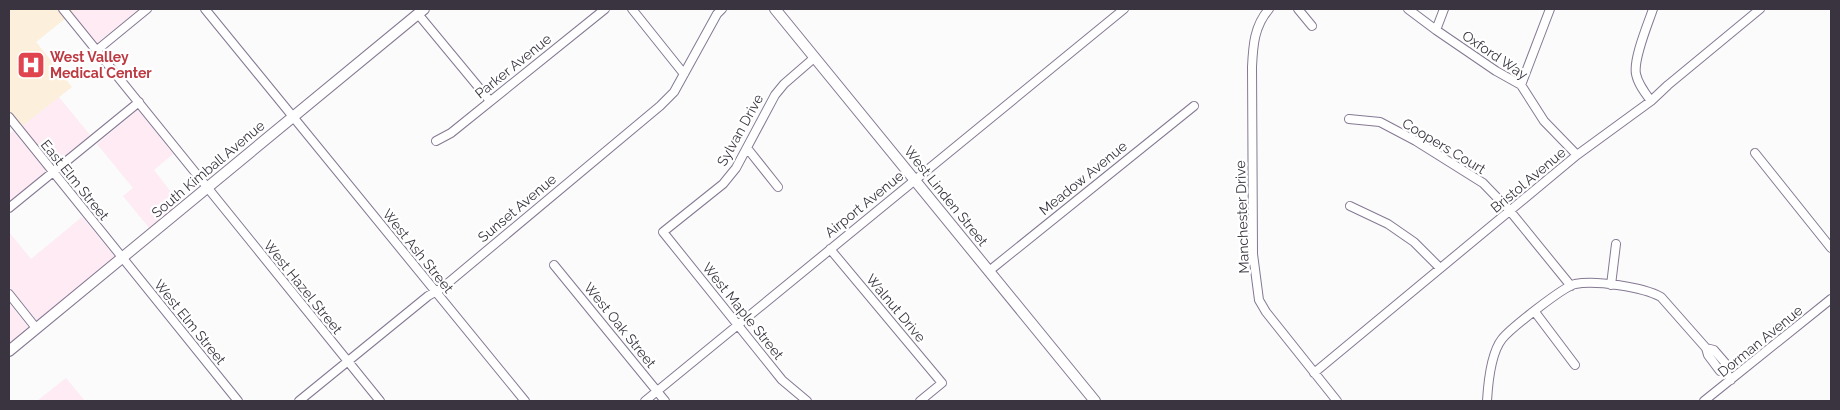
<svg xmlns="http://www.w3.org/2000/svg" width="1840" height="410" viewBox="0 0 1840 410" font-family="Raleway,sans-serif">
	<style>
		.commercial { fill: #feebf4 }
		.medical { fill: #fcefdb }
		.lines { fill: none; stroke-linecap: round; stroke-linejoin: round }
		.minor-casing { stroke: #857993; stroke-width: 10 }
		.tertiary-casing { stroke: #857993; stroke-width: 12 }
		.minor { stroke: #fff; stroke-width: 8 }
		.tertiary { stroke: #fff; stroke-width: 10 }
		.labels { text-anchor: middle; stroke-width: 4.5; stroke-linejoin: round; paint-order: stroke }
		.street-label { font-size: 14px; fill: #39343f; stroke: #fff }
		.health-label { font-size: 14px; font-weight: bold; fill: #be3a42; stroke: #fff; text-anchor: start }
	</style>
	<rect width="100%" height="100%" fill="#fbfbfb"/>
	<path class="commercial" d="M77,9H139L97,43L72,13Z
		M59,97L90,135L54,165L22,126Z
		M138,110L173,154L154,170L180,204L150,229L123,196L133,188L97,144Z
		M13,131L46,171L9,202V134Z
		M82,217L115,257L37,321L9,286V232L31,259Z
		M9,303L28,327L9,343Z
		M66,378L85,401H37Z"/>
	<path class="medical" d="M9,9H77L36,42L72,87L22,126L9,110Z"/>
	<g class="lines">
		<defs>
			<path id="minor" d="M63,9L380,401
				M205,9L525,401
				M632,9L684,74
				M1269,9C1254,26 1253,46 1252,67L1253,254L1259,300L1266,312L1337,401
				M1298,9L1312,26
				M1408,9L1436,30L1496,71L1521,85L1544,121L1577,155
				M418,14L490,101
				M1436,30L1444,9
				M97,50L147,9
				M1521,85L1550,9
				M1651,101C1645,93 1638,84 1636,74C1633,59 1648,24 1653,9
				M9,117L238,401
				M1349,119L1380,122L1416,141L1483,183L1510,211L1571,286
				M436,141L451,133L605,9
				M747,148L778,187
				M1755,153L1831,248
				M1350,206L1388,224L1414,242L1440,268
				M9,208L139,102
				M830,249L942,383L920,401
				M554,265L665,401
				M989,271L1194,106
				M1611,285L1616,244
				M9,294L36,328
				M1535,312L1575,365
				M1725,370L1727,365L1714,350L1706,348L1708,355L1720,371L1725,370L1731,380
				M1314,373L1577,155L1651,101L1668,85L1760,9
				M299,401L428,296L442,288L660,106L674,92L717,14L722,9
				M645,401L1124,9
				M807,401L782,380L663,232L723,184L736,168L775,95L784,84L814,58
				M1487,401C1488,384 1491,353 1502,339C1511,328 1563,287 1575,284C1596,280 1643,287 1661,297L1706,348
				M1704,401L1831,299"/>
			<path id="tertiary" d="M775,9L1095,401
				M9,351L424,9"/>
		</defs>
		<use href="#minor" class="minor-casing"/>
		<use href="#tertiary" class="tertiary-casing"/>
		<use href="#minor" class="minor"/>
		<use href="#tertiary" class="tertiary"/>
	</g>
	<defs>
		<symbol id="hospital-square" viewBox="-11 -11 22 22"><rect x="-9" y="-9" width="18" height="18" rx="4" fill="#e0444e" stroke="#fff"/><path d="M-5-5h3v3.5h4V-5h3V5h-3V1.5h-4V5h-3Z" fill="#fff"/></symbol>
	</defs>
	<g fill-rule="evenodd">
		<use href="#hospital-square" x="15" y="49" width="32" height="32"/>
	</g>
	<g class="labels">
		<g class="street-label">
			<text transform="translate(1495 55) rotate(34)" y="5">Oxford Way</text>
			<text transform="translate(513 66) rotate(-39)" y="5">Parker Avenue</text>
			<text transform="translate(740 130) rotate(-61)" y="5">Sylvan Drive</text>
			<text transform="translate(1444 146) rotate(31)" y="5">Coopers Court</text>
			<text transform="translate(208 169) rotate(-40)" y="5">South Kimball Avenue</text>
			<text transform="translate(1083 178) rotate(-39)" y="5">Meadow Avenue</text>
			<text transform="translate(75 180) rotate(51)" y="5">East Elm Street</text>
			<text transform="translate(1528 180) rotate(-40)" y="5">Bristol Avenue</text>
			<text transform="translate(946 196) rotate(51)" y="5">West Linden Street</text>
			<text transform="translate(864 204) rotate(-39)" y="5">Airport Avenue</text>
			<text transform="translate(517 208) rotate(-40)" y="5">Sunset Avenue</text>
			<text transform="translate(1242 217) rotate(-92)" y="5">Manchester Drive</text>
			<text transform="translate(418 251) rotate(51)" y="5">West Ash Street</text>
			<text transform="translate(303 287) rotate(51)" y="5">West Hazel Street</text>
			<text transform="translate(896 308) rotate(50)" y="5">Walnut Drive</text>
			<text transform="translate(743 311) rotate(51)" y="5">West Maple Street</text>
			<text transform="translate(190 322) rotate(51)" y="5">West Elm Street</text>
			<text transform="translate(620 325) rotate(51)" y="5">West Oak Street</text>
			<text transform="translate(1760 341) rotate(-39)" y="5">Dorman Avenue</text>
		</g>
		<g class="health-label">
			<text x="50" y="62">West Valley<tspan x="50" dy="16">Medical Center</tspan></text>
		</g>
	</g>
	<rect width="1840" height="410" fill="none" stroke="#39343f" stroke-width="20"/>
</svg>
